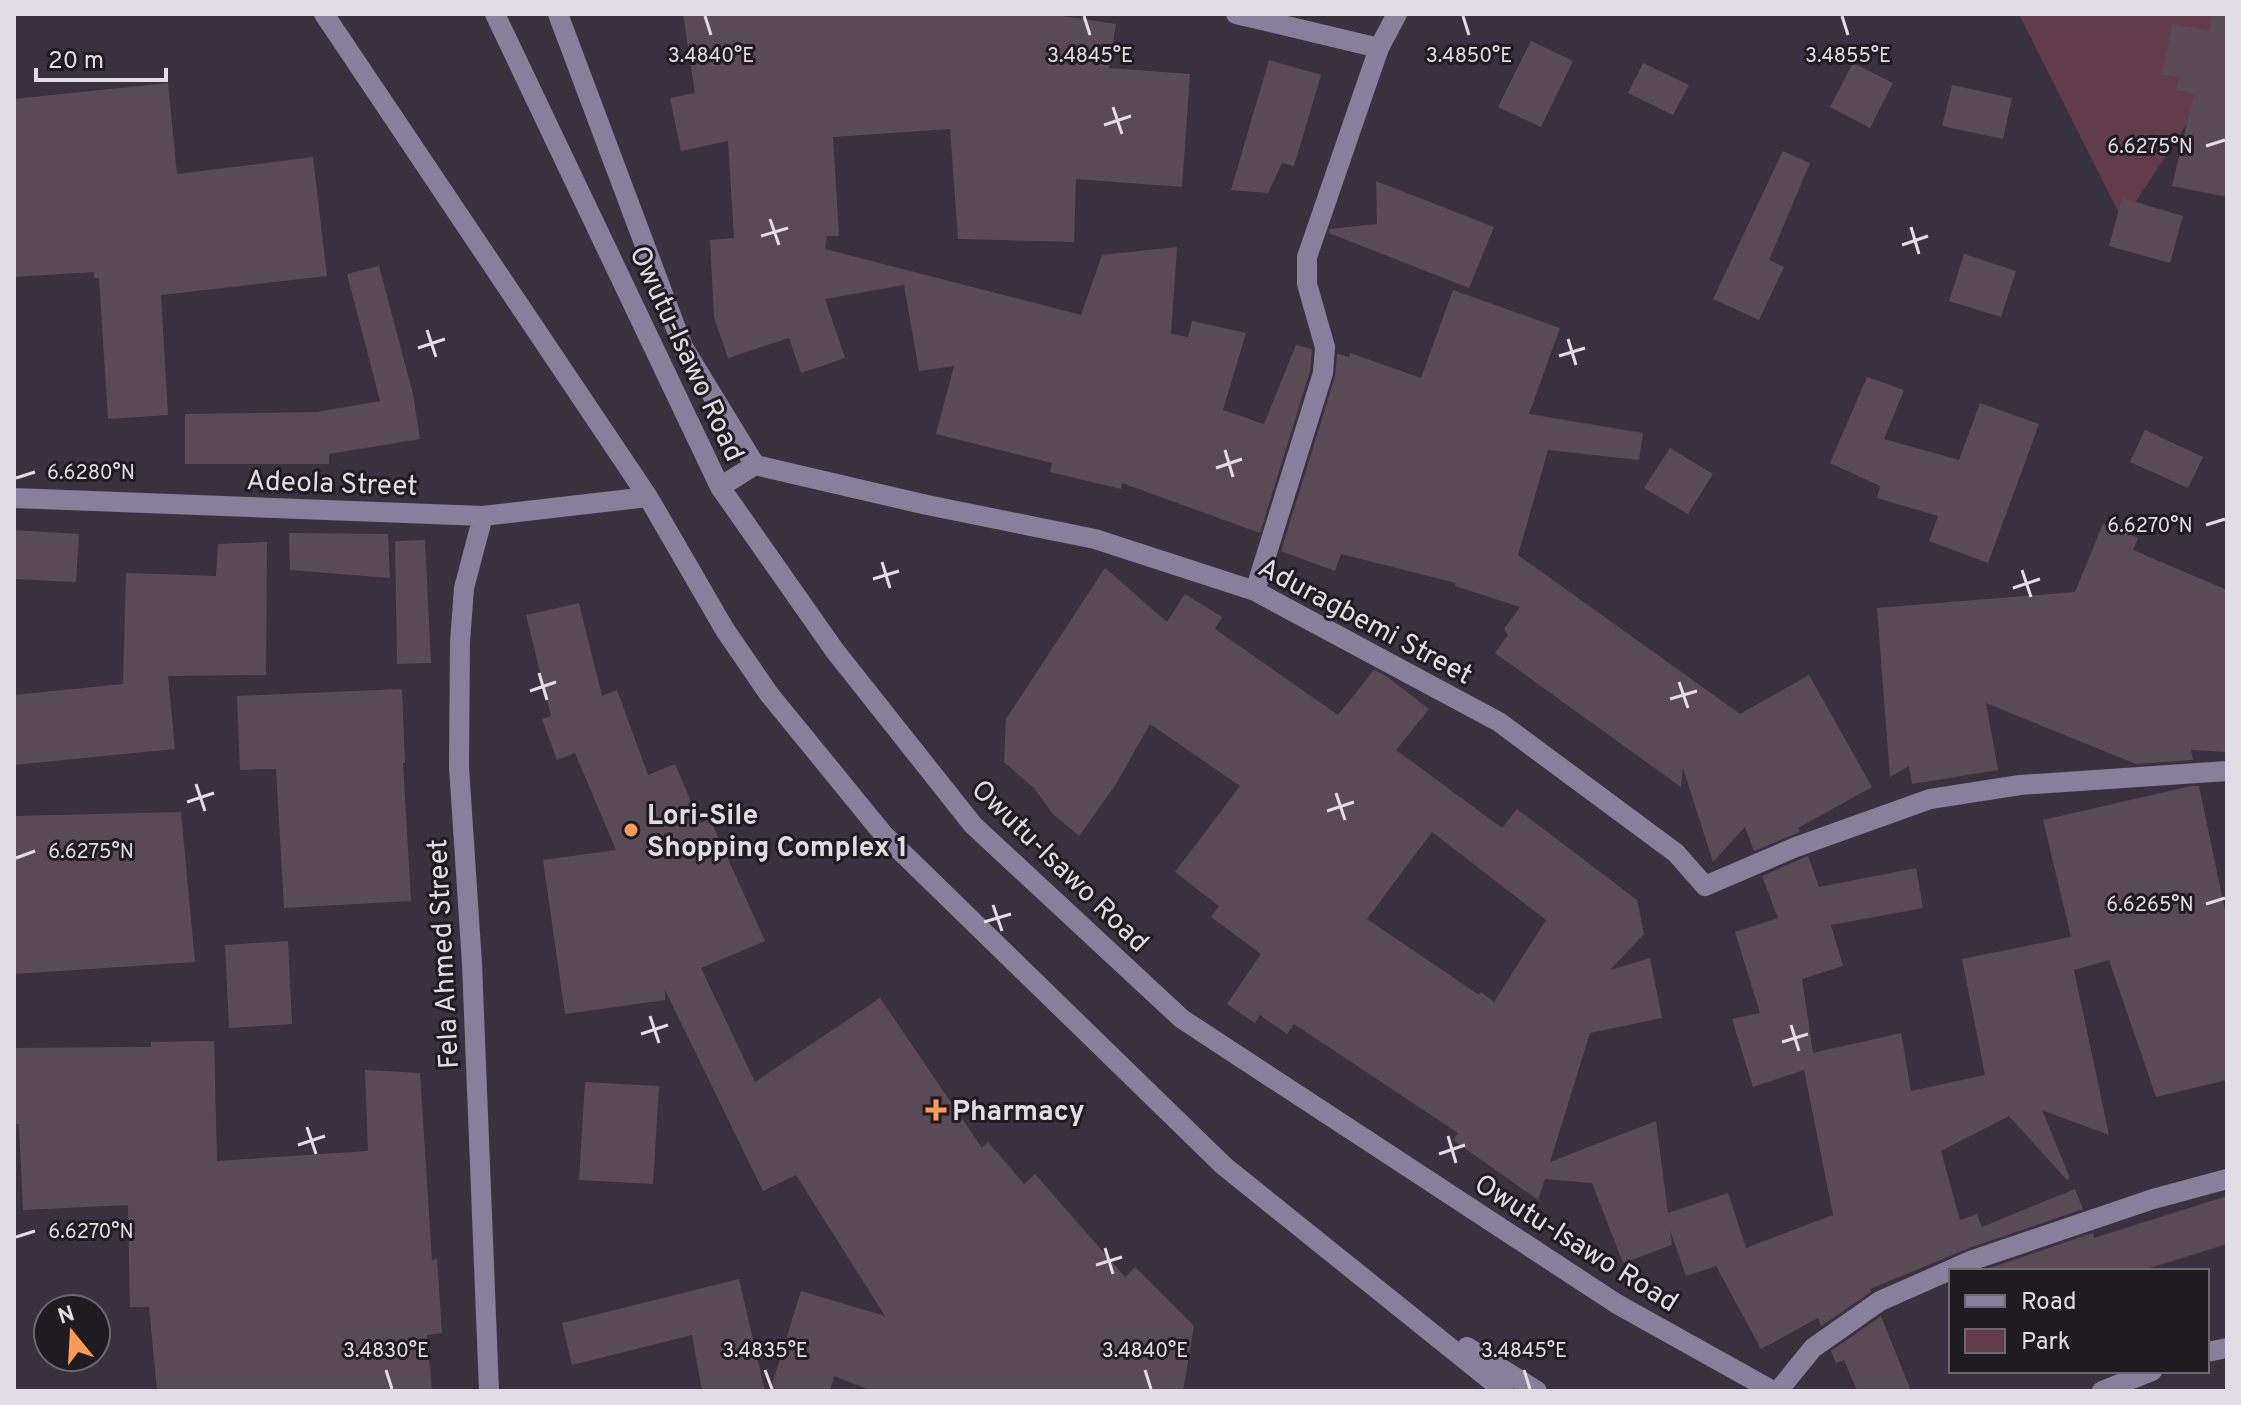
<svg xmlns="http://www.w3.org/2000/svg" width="2241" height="1405" viewBox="0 0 2241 1405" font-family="Overpass,sans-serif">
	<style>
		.green { fill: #633c4b }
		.building { fill: #594b55; fill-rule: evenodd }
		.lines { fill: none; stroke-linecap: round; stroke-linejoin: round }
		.minor { stroke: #877f9c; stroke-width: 20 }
		.ticks { fill: none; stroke: #e2dce4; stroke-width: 3 }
		.poi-dot { fill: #fe9c57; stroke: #1f1b20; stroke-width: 3 }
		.labels { text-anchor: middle; stroke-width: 6; stroke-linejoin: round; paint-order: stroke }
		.street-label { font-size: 28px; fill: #e2dce4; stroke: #1f1b20 }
		.poi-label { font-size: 28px; font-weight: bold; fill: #e2dce4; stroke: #1f1b20; text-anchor: start }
		.ticks-label { font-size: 20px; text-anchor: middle; fill: #e2dce4; stroke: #1f1b20; stroke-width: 6; stroke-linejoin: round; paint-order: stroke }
	</style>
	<rect width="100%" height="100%" fill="#3a313e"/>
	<path class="green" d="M2019,14H2227L2215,81L2123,221Z"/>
	<path class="building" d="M683,14H1049L1116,24L1109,68L1190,74L1182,187L1076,179L1074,242L958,239L950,129L833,137L839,236H827L825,249L1081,315L1102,255L1177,247L1171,334L1188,337L1192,321L1246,333L1223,410L1264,424L1296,345L1312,349L1310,371L1260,533L1122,483L1121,489L1050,472L1052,463L936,434L954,366L919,371L904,285L825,299L845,358L801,373L789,338L728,358L714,317L710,240L734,238L728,141L681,151L670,98L695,93Z
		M2213,14H2227V197L2172,186L2194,94L2176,90L2179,77L2162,75L2172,24L2209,31Z
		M1531,41L1573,61L1541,127L1498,107Z
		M1269,60L1321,75L1294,166L1282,163L1268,193L1231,190Z
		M1643,63L1689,85L1673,115L1628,93Z
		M1853,63L1893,83L1870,128L1830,107Z
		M168,83L177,174L313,157L327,276L161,295L168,415L108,419L99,278H94V272L14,277V99Z
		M1952,85L2012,98L2003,139L1942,126Z
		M1783,151L1810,163L1769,260L1784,267L1759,320L1713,299Z
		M1376,181L1494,227L1469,288L1329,233L1330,229L1377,224Z
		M2122,198L2183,216L2170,263L2109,246Z
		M1964,254L2016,271L2001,317L1949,301Z
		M379,266L413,394L420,439L329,454V464H185V414L317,412L380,401L347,274Z
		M1453,290L1560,328L1529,414L1643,433L1639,460L1548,450L1518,555L1740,714L1809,675L1872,787L1798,828L1800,832L1754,851L1745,827L1713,862L1683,768L1681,787L1495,653L1508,635L1504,629L1520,607L1455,586L1456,583L1341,554L1335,571L1281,551L1335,377L1337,354L1349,357L1350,353L1421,378Z
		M1867,377L1904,390L1884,439L1959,460L1980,403L2039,424L1988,563L1929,541L1938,516L1877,498L1880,486L1830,463Z
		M2145,430L2203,457L2188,488L2130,462Z
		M1670,448L1713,474L1688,514L1644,488Z
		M2103,524L2138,538L2133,550L2227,590V752L2191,750L2193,760L2136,764L1986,703L1998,770L1912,784L1909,766L1890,777L1877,608L2075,592Z
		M14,530L79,534L76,582L14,579Z
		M289,533L388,534L390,578L290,570Z
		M425,540L431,663L397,664L395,541Z
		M267,542L266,675L168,676L175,749L14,765V695L123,684L126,573L216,576L218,544Z
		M1105,568L1167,622L1185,594L1222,617L1215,629L1338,715L1374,670L1386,676L1429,709L1396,750L1502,828L1517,809L1637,900L1644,934L1610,970L1650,958L1662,1018L1590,1033L1550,1162L1656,1121L1668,1213L1728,1193L1746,1248L1833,1215L1804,1070L1753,1087L1732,1019L1760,1013L1735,932L1778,918L1762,876L1808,856L1819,887L1916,868L1923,908L1831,925L1843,966L1802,979L1813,1053L1901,1033L1911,1091L1985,1075L1962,959L2071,937L2043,820L2191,786H2199L2227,920V1080L2156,1097L2109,960L2074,970L2109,1135L2042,1110L2070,1178L2067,1180L2009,1116L1941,1151L1960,1220L1977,1214L1982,1227L2075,1189L2083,1209L1969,1248L1870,1289L1871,1292L1821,1326L1818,1318L1761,1349L1716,1266L1686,1276L1670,1230L1672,1245L1623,1263L1592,1183L1545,1179L1538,1200L1453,1140L1458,1133L1294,1024L1287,1034L1260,1015L1255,1023L1227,1004L1261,954L1211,917L1219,906L1175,872L1240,786L1150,724L1116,784L1079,836L1053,814L1034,788L1004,762L1006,719ZM1432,832L1546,920L1494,1002L1481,992L1479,995L1367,919Z
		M579,603L602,696L617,690L648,775L675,764L700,823L710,819L765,941L701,968L755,1082L880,998L982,1148L988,1142L1024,1184L1035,1174L1125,1277L1135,1267L1194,1326L1183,1391H872L834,1376L830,1391H770L801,1291L885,1316L796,1175L763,1191L665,990V1000L565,1014L543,860L616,850L575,753L557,760L542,719L551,716L526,615Z
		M402,689L405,763H403L411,901L284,908L276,769L240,770L237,696Z
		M181,812L195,962L14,974V816Z
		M288,941L292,1024L229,1028L225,945Z
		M214,1041L217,1161L368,1151L365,1070L420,1073L432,1260L437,1259L442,1333L427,1335L432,1391H157L149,1307H130L128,1205L23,1210L19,1124H14V1048L151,1047V1042Z
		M585,1082L659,1086L653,1184L579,1180Z
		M2227,1196V1244L2140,1271H1981L2093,1233L2094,1238Z
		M739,1279L765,1391H702L692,1335L572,1365L562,1323Z
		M1881,1316L1911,1391H1857L1844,1360L1836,1363L1831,1351Z"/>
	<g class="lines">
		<path class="minor" d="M324,14L648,497L725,630L769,694L884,835L1224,1166L1504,1391
			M495,14L720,487L835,651L973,825L1182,1019L1617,1304L1773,1391
			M558,14L683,347L755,465
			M1236,14L1379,48
			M720,487L755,465L927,505L1095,539L1255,591L1499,722L1676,853L1705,886L1796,847L1930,799L2020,785L2227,771
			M14,498L483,516L648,497
			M483,516L464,588L460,642L459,767L472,964L489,1391
			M1255,591L1323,373L1325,347L1307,284V257L1379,48L1397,14
			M1467,1347L1537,1391
			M2207,1352L2227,1348
			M1778,1391L1813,1348L1880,1301L1973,1260L2153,1199L2227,1179
			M2102,1391L2152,1371"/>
	</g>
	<path class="ticks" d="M705,16L711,35M1084,16L1090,35M1463,16L1469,35M1842,16L1848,35M1113,107L1122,134M1104,125L1131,116M2206,146L2225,140M770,219L779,245M1911,227L1919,254M761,236L788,228M1902,245L1928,236M427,330L436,357M1568,339L1576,365M418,348L445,339M1559,356L1585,348M1225,450L1233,477M1216,468L1242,459M16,478L35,472M2206,525L2225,519M882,562L890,588M2022,570L2031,597M873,579L899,571M2013,588L2040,579M539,673L547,700M1679,682L1688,708M530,691L556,682M1670,699L1697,691M196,784L205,811M1336,793L1345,820M187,802L214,793M1327,811L1354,802M16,858L35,851M2206,904L2225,898M993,905L1002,931M984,922L1011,914M650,1016L659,1043M1791,1025L1799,1051M641,1034L668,1025M1782,1042L1808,1034M307,1127L316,1154M1448,1136L1456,1163M298,1145L325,1136M1439,1154L1465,1145M16,1237L35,1231M1105,1248L1113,1274M1096,1265L1122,1257M386,1370L392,1389M765,1370L772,1389M1145,1370L1151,1389M1524,1370L1530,1389"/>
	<g class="poi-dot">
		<circle cx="631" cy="830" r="8"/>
		<path d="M932 1098h8v8h8v8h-8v8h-8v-8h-8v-8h8z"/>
	</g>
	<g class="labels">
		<g class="street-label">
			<text transform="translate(688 353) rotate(65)" y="10">Owutu-Isawo Road</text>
			<text transform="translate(332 482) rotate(2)" y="10">Adeola Street</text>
			<text transform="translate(1366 620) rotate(28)" y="10">Aduragbemi Street</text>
			<text transform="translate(1061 865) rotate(44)" y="10">Owutu-Isawo Road</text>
			<text transform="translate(442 954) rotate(-93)" y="10">Fela Ahmed Street</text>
			<text transform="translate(1577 1242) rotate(32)" y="10">Owutu-Isawo Road</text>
		</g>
		<g class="poi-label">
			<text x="647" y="824">Lori-Sile<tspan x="647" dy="32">Shopping Complex 1</tspan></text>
			<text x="952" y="1120">Pharmacy</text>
		</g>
	</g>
	<g class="ticks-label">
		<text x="711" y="62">3.4840°E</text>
		<text x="1090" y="62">3.4845°E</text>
		<text x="1469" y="62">3.4850°E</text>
		<text x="1848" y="62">3.4855°E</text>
		<text x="2150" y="153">6.6275°N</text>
		<text x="91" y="479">6.6280°N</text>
		<text x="2150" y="532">6.6270°N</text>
		<text x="91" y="858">6.6275°N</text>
		<text x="2150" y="911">6.6265°N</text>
		<text x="91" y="1238">6.6270°N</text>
		<text x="386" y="1357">3.4830°E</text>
		<text x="765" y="1357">3.4835°E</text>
		<text x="1145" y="1357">3.4840°E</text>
		<text x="1524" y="1357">3.4845°E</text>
	</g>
	<rect width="2241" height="1405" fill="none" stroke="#e2dce4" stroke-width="32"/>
	<rect x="1949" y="1269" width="260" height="104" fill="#1f1b20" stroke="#6d686e" stroke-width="2"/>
	<rect x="1965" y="1295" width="40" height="12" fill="#877f9c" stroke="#6d686e" stroke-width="2"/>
	<text x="2021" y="1309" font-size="24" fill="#e2dce4">Road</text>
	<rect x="1965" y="1329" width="40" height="24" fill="#633c4b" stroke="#6d686e" stroke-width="2"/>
	<text x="2021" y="1349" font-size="24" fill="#e2dce4">Park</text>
	<g transform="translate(72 1333) rotate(342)"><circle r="38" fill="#1f1b20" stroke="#6d686e" stroke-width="2"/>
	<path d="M0-6L14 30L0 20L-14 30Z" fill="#fe9c57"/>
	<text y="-12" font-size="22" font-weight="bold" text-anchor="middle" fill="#e2dce4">N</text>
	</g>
	<path d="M36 68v12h130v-12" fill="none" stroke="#e2dce4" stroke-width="4"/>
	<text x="48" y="68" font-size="24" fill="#e2dce4" stroke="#1f1b20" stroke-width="6" paint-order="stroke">20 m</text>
</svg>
